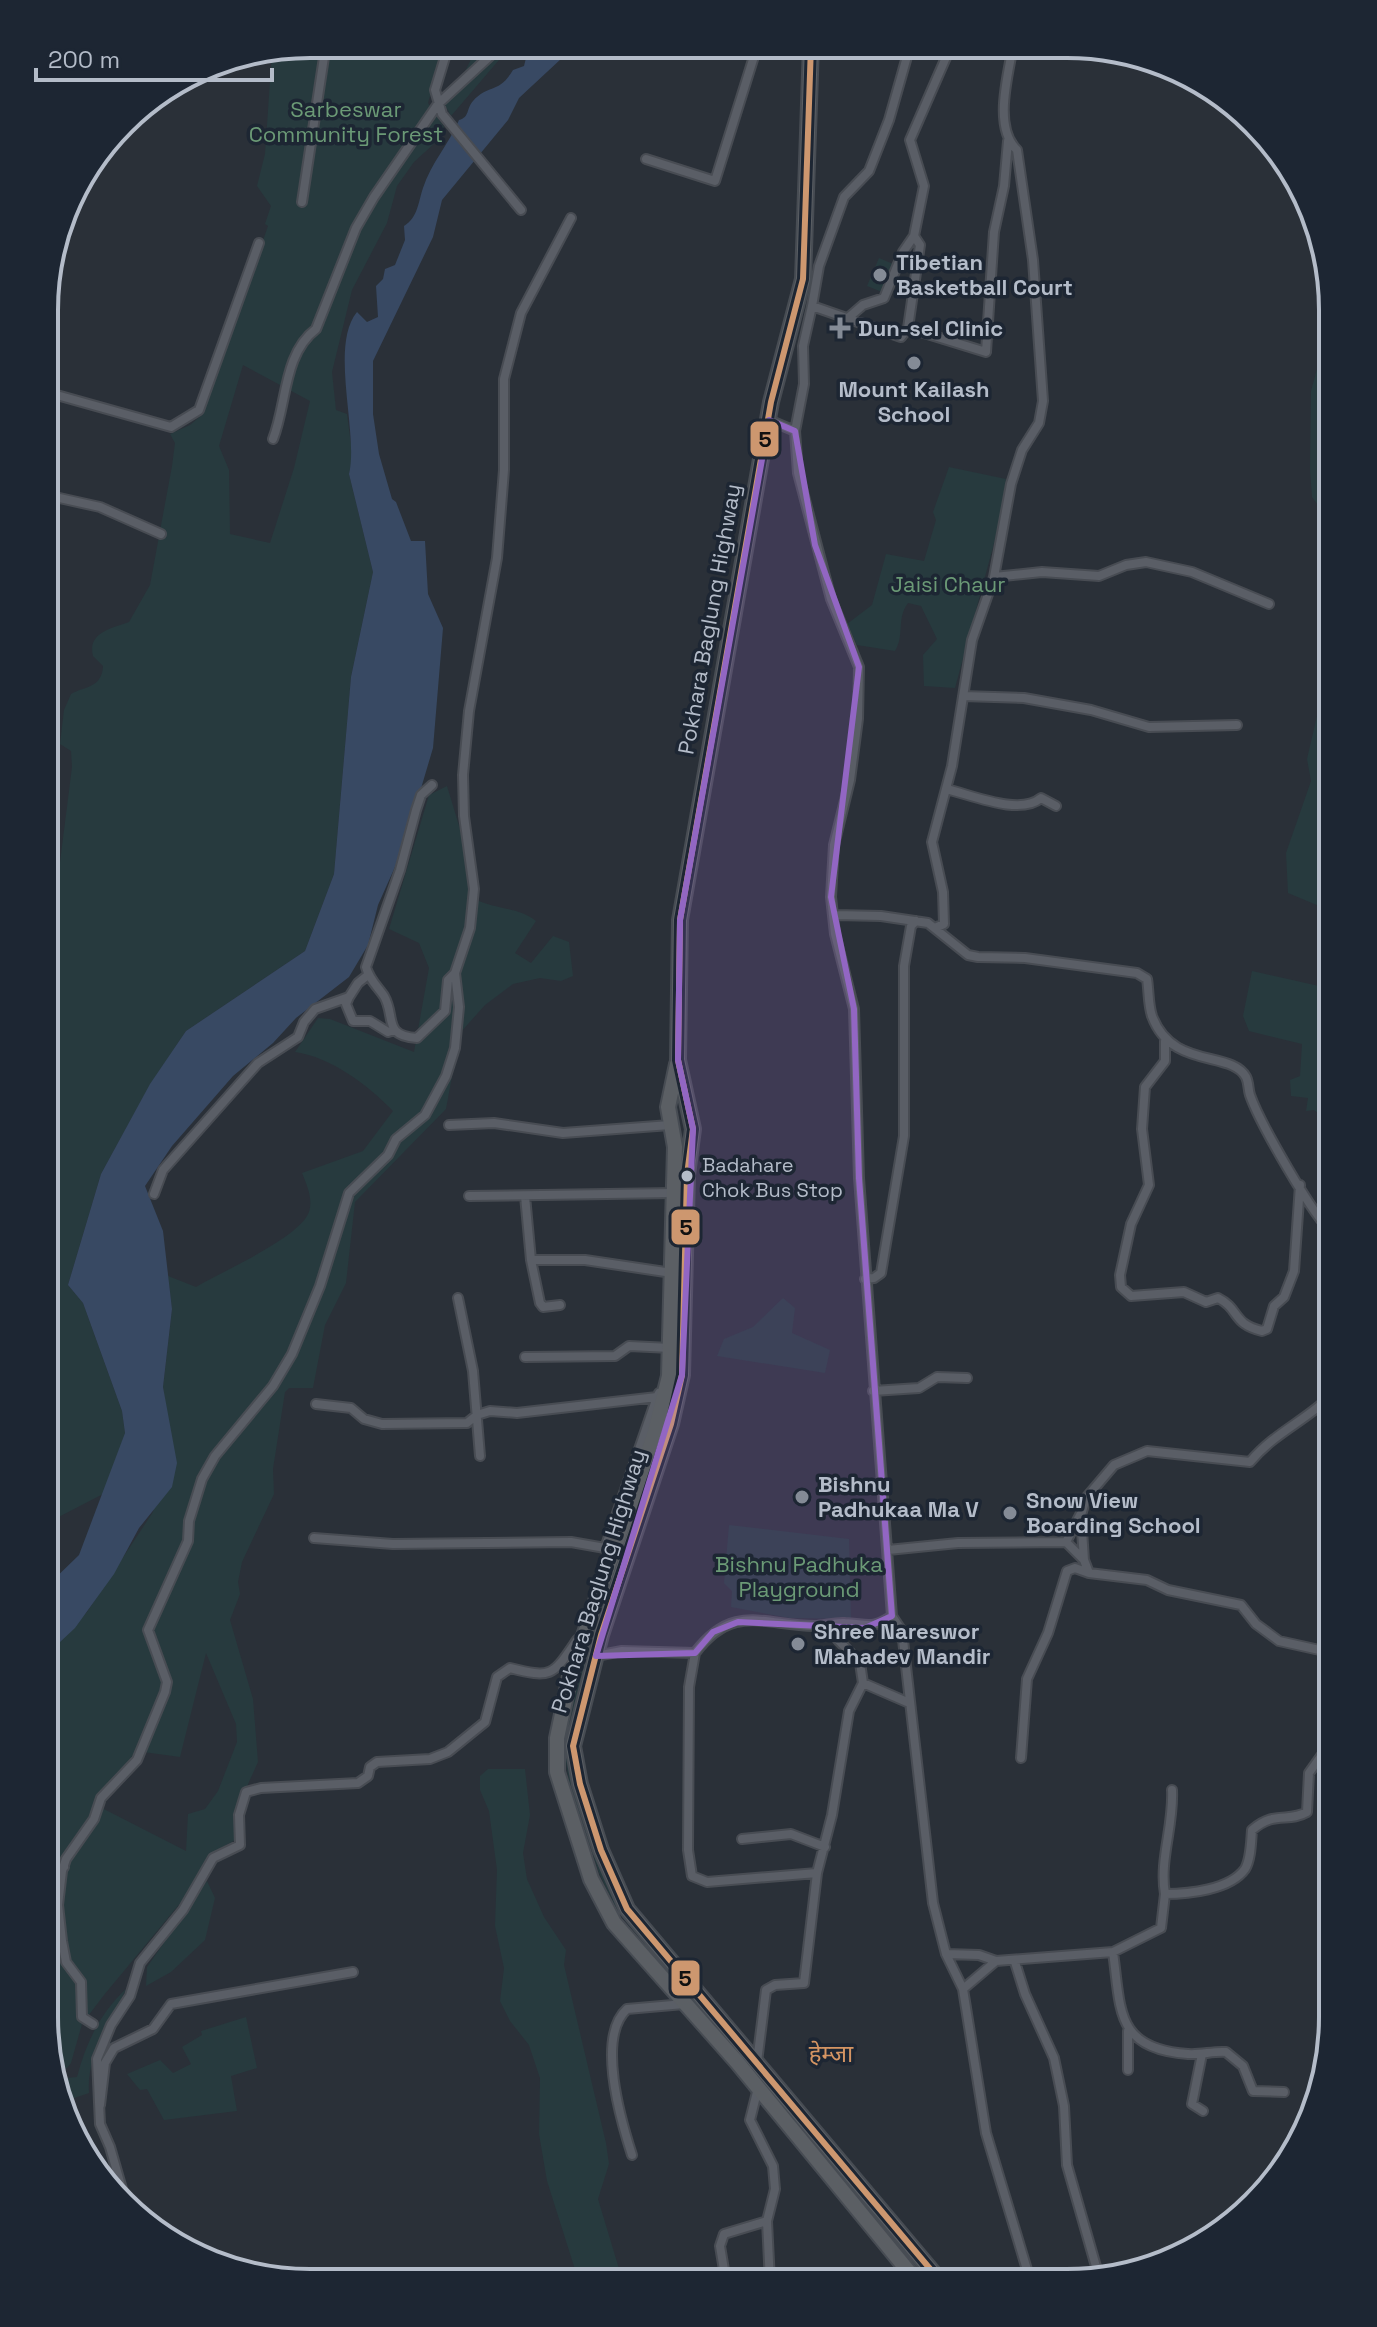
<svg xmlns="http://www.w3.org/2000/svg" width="1377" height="2327" viewBox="0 0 1377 2327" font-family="'Space Grotesk','Noto Sans Devanagari',sans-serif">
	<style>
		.green { fill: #273a3e; fill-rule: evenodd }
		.water { fill: #384963 }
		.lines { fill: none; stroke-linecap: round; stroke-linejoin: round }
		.minor-casing { stroke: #484c53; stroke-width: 12 }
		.trunk-casing { stroke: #474c53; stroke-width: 18 }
		.minor { stroke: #5a5e66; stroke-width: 8 }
		.trunk { stroke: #5b5f64; stroke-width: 14 }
		.bus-1-casing { stroke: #1d2633; stroke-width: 12 }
		.bus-1 { stroke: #cd976f; stroke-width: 6 }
		.marked { fill: #9266c3; fill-opacity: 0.2; stroke: #9266c3; stroke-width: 6; stroke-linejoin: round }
		.poi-dot { fill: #848b96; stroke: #1d2633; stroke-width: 3 }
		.bus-dot { fill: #b4bcc9; stroke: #1d2633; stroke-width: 3 }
		.labels { text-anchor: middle; stroke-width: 7; stroke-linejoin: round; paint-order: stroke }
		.bus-label { font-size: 20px; fill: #b4bcc9; stroke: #1d2633; text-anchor: start }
		.park-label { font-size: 22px; fill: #6b9a76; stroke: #1d2633 }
		.poi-label { font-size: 22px; font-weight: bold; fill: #b4bcc9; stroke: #1d2633; text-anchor: start }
		.street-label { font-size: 22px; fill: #b4bcc9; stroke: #1d2633 }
		.neighbourhood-label { font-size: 24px; fill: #d59563; stroke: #1d2633 }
		.rim { fill: none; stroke: #b4bcc9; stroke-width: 4 }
		.line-badge { stroke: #1d2633; stroke-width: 3 }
		.pale-badge-label { font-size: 22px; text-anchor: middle; font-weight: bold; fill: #111 }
	</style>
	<rect width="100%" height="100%" fill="#2a3038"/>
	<path class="green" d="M310,44H445L428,103L444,127L437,141L414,162L397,186L387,223L352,290L332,372L336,410L347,414L353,459L349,474L373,572L351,677L334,874L305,951L186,1031L150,1085L101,1174L68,1285L83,1303L122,1411L125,1433L105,1493L45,1524V996L56,960L59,870L72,767L71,751L60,744L64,710L71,694C85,686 102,688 103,666L93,656C87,632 113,628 129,622L150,585L172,466L175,443L170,434L190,425L203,414L268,226L265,224L271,206L257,186L265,154L272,52ZM243,365L310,401L294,468L270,543L230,534L229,470L219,446Z
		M478,44L497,45L464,74Z
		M507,45H524L499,60L451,116L444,103Z
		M879,258L893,264L882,292L867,286Z
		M1330,293L1333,310V526L1312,497L1310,470L1311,391L1323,347Z
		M949,467L1006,479L1003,510L955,688L924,686L923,655L937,639L921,606L908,603C896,619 905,635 895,651L857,645L847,624L872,605L886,554L924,561L936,520L933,512Z
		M1333,572V961L1324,908L1288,893L1286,853L1311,781L1307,759L1326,677L1328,657L1324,596Z
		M447,786L463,839L473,898C494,910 517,906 536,921L515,953L531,963L553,936L569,942L573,976L561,981L540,978L513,984L485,1005L460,1033L446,1109L355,1202L346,1283L325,1325L313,1388H289L285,1392L273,1469L274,1494L242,1562L238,1582L240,1594L230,1620L253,1699L258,1762L235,1813L237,1839L212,1853L187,1895L104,1995L82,2024L71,2063L67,2068L54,2070L44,2017V1657L87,1612L153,1512L167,1418L163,1387L172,1309L168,1276L196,1287C223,1271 292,1241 307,1216C315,1203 307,1185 302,1173L363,1151L393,1111C368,1085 331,1057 295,1052L318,1018L330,1019L414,1052L429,968L419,943L389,929L429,795ZM206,1653L236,1724L237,1742L218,1791L205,1809L188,1814L186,1851L96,1805L136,1751L180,1757Z
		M1252,971L1319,986L1333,971V1125L1314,1110L1306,1111L1308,1098L1291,1096L1290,1080L1300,1076L1302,1044L1249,1031L1243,1016Z
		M680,1152L683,1175L675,1392L571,1717C560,1775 594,1867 626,1917L930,2283H925L618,1912L599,1873L570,1787L563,1743L587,1646L661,1427Z
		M783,1298L795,1308L792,1333L830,1350L825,1373L717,1356L724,1339L753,1327Z
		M729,1525L849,1539L851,1619L789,1618L731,1607L732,1591L724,1583Z
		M488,1769H525L530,1815L523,1853L527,1879L544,1917L566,1950L564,1965L606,2143L609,2164L598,2199L623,2282H579L547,2181L539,2134L540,2078L529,2045L510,2021L500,2001L504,1968L495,1926L497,1870L489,1811L480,1790V1776Z
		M207,1881L215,1898L205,1940L171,1972L146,1986L147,1967Z
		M126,1989C111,2023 86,2055 89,2093L71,2099V2092L59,2093L56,2079L77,2077C86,2043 100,2013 126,1989Z
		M246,2017L257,2068L231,2076L237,2111L164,2120L147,2089L140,2090L127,2074L160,2060L173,2073L191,2064L182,2047L202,2035L201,2031Z"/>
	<path class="water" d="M539,45H576L519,98L508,120L442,200L433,237L373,361V414L379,454L392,499L396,502L411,541H425L428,594L443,628L433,748L403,849L378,905L368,945L349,977L296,1018L273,1043L233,1076L172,1146L145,1186L163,1231L172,1309L163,1387L177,1463L172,1487L139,1528L114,1574L75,1628L44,1657L45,1588L79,1555L125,1433L122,1411L83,1303L68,1285L101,1174L150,1084L186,1031L305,951L334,874L351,677L373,572L349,474C359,433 329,346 357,312L367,322L378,317L376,286L383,279L385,269L395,265L405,240L404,226C418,217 418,203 423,188C431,163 449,144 459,120C470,117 466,109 473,101C488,84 499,94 513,70L524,66L527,54Z"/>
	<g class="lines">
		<defs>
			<path id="minor" d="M449,44L435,90L442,114L521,210
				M951,46L910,140L924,186L914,236L920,245L908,328L901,337L812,306L803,346L804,384L795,431L798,473L831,599L859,667L858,719L850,780L834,845L831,897L835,934L854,1009L859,1178L892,1616L902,1631L933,1903L946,1954L963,1989L986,2133L1031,2283
				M646,159L715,181L756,50L810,54
				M302,202L326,44
				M812,306L819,266L844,197L869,171L889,120L910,46
				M848,318L863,305L884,298L903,252L914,236
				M908,328L986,352L994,232L1004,186L1008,141
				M46,392L171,427L199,410L259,243
				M769,420L795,431
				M273,439C287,404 283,354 316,329L356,228L374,197L438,104L502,45
				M46,495L100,507L161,534
				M994,577L1042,572L1099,576L1126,565L1146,562L1192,572L1269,604
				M963,696L1024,698L1091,710L1149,727L1237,725
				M432,785L421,795L416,810L400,870L366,967C369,979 377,986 384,996C396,1016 382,1036 417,1038L445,1011L448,980L455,973
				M946,789C972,795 1020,816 1041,798L1056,806
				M835,915L881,916L928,923L968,955L978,957L1025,958L1137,973L1147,979C1149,991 1148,1004 1152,1016C1172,1070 1231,1050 1246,1077C1249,1083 1248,1089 1250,1095C1259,1121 1313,1217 1333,1233
				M937,927L944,924L943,892L932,842L952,766L972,640L994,577L1011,484L1022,450L1039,423L1043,401L1033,260L1017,150C993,127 1008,76 1013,46
				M349,997L346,1004L353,1021H370L388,1032L394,1030
				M1165,1041V1061L1145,1087L1142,1129L1149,1185L1131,1224L1120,1275L1121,1287L1131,1296L1184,1292L1206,1302L1218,1298C1240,1309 1232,1324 1262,1331L1267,1329L1274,1306L1284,1297L1294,1271L1300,1185
				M449,1125L494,1123L563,1133L670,1125
				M154,1194L163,1170L258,1063L298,1037L304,1022L315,1009L349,997L358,983L368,975
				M469,1196L674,1193
				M525,1196L531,1260L540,1303L543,1307L560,1305
				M531,1260H585L672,1273
				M865,1279L874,1278L881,1273L904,1136V966L911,926L916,921
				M458,1298L473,1371L480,1456
				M525,1357L615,1356L629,1346L671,1348
				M873,1391L919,1388L937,1377L967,1378
				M316,1404L351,1408L364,1419L382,1424L467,1423L477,1415L490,1411L517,1413L657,1397L659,1393
				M314,1538L393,1544L571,1542L605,1548L657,1397
				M1066,1542L1080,1515
				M888,1550L958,1543L1066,1542L1084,1560L1089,1573L1147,1580L1168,1590L1241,1605L1256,1624L1279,1641L1333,1653
				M1084,1560L1081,1515L1086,1498L1114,1465L1147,1451L1250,1462C1274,1433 1307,1420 1333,1394
				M695,1653L689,1687L688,1850L692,1876L707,1882L817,1873
				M596,1656L622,1651L695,1653C733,1603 763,1625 814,1626C824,1626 835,1622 845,1623C867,1624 872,1630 892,1616
				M863,1683L907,1702
				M1021,1758L1027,1679L1048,1633L1067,1571L1075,1568L1089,1573
				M742,1839L791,1834L825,1847
				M44,1878L64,1867
				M1165,1894C1159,1860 1174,1825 1172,1790
				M1113,1952C1121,2010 1115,2049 1188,2054C1201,2055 1213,2051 1226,2052L1243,2066L1253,2091L1284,2092
				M946,1954L979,1955L996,1961
				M1015,1962L1025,1994L1054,2058L1064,2106L1067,2165L1099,2277
				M963,1989L996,1961L1113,1952L1161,1928L1165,1894C1188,1894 1230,1890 1245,1869C1251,1859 1251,1842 1252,1830C1275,1810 1288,1823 1307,1812L1309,1773L1324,1752L1328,1700L1333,1692
				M93,2024L82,2017L81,1982L66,1962L62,1941L58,1905L62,1871L66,1859L94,1819L101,1798L137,1760L165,1692L167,1682L148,1630L188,1541L189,1521L202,1479L215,1456L273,1386L292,1354L320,1286L349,1193L388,1155L396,1139L425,1115L446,1076L455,1048L459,1007L455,973L470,928L474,889L464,816L463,775L469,711L497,558L504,470V379L521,313L571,218
				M1128,2031V2070
				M1202,2054L1192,2104L1203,2111
				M757,2062L766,1990L775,1985L804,1983L817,1873L832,1815L849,1711L863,1683L860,1663L824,1625
				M100,2105L105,2063L114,2048L153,2029L171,2004L353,1972
				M632,2155C621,2121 596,2037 627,2009L684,2004
				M124,2196L110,2147L100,2124L97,2059L111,2025L130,1996L140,1963L183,1910L213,1858L240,1845L239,1815L246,1792L261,1788L358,1783L368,1776L370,1767L377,1762L430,1759L448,1752L485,1722L497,1677L510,1668C553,1679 553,1675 577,1640
				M767,2221L770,2282
				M726,2282L720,2246L724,2234L767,2221L775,2189L773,2166L750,2120L758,2088"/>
			<path id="trunk" d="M811,45L803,279L771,402L680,920L678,1060L693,1129L687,1175L682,1375L671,1424L601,1635L573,1746L580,1784L601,1850L627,1909L942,2283
				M677,1064L668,1107L675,1147L669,1376L655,1432L570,1676L557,1738V1772L591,1879L614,1923L737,2062L918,2283"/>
		</defs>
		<use href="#minor" class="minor-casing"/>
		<use href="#trunk" class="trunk-casing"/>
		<use href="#minor" class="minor"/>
		<use href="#trunk" class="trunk"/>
		<defs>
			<path id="bus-1" d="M811,45L803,279L771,402L680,920L678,1060L693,1129L687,1175L682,1375L671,1424L601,1635L573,1746L580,1784L601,1850L627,1909L942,2283"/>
		</defs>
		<use href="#bus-1" class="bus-1-casing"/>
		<use href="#bus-1" class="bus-1"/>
	</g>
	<path class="marked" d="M769,420L795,431L815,545L859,667L831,897L854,1009L859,1178L892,1616L865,1628L738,1622L713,1632L695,1653L596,1656L682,1375L693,1129L678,1060L680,920Z"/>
	<g class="poi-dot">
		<circle cx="880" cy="275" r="8"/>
		<path d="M836 316h8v8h8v8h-8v8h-8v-8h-8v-8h8z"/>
		<circle cx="914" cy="363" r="8"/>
		<circle cx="802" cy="1497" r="8"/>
		<circle cx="1010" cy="1513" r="8"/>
		<circle cx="798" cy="1644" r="8"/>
	</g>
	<circle class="bus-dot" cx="687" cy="1176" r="7"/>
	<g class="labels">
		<g class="bus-label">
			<text x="702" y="1172">Badahare<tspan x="702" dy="25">Chok Bus Stop</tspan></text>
		</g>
		<g class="park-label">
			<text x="346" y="117">Sarbeswar<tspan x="346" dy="25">Community Forest</tspan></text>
			<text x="948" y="592">Jaisi Chaur</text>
			<text x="799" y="1572">Bishnu Padhuka<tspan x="799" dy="25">Playground</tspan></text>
		</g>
		<g class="poi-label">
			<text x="896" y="270">Tibetian<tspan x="896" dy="25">Basketball Court</tspan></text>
			<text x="858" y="336">Dun-sel Clinic</text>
			<text x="914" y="397" text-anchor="middle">Mount Kailash<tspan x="914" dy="25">School</tspan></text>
			<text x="818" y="1492">Bishnu<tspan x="818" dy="25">Padhukaa Ma V</tspan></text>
			<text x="1026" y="1508">Snow View<tspan x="1026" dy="25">Boarding School</tspan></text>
			<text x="814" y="1639">Shree Nareswor<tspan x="814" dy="25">Mahadev Mandir</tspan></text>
		</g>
		<g class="street-label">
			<text transform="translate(709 619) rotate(-80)" y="8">Pokhara Baglung Highway</text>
			<text transform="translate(598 1581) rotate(-73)" y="8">Pokhara Baglung Highway</text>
		</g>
		<g class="neighbourhood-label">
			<text x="831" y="2062">हेम्जा</text>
		</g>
	</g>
	<path d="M0 0H1377V2327H0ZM310 58H1067A252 252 0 0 1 1319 310V2017A252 252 0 0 1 1067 2269H310A252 252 0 0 1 58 2017V310A252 252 0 0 1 310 58Z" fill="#1d2633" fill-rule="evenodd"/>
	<path class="rim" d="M310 58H1067A252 252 0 0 1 1319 310V2017A252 252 0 0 1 1067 2269H310A252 252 0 0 1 58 2017V310A252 252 0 0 1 310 58Z"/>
	<g class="line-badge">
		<rect x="749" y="420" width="31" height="38" rx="8" fill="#cd976f"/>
		<rect x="670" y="1208" width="31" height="38" rx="8" fill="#cd976f"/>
		<rect x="670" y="1959" width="31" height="38" rx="8" fill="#cd976f"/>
	</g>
	<g class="pale-badge-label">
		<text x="765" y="447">5</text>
		<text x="686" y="1235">5</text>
		<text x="685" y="1986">5</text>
	</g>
	<path d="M36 68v12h236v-12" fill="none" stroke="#b4bcc9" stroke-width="4"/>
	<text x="48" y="68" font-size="24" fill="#b4bcc9" stroke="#1d2633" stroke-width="6" paint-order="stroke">200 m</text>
</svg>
